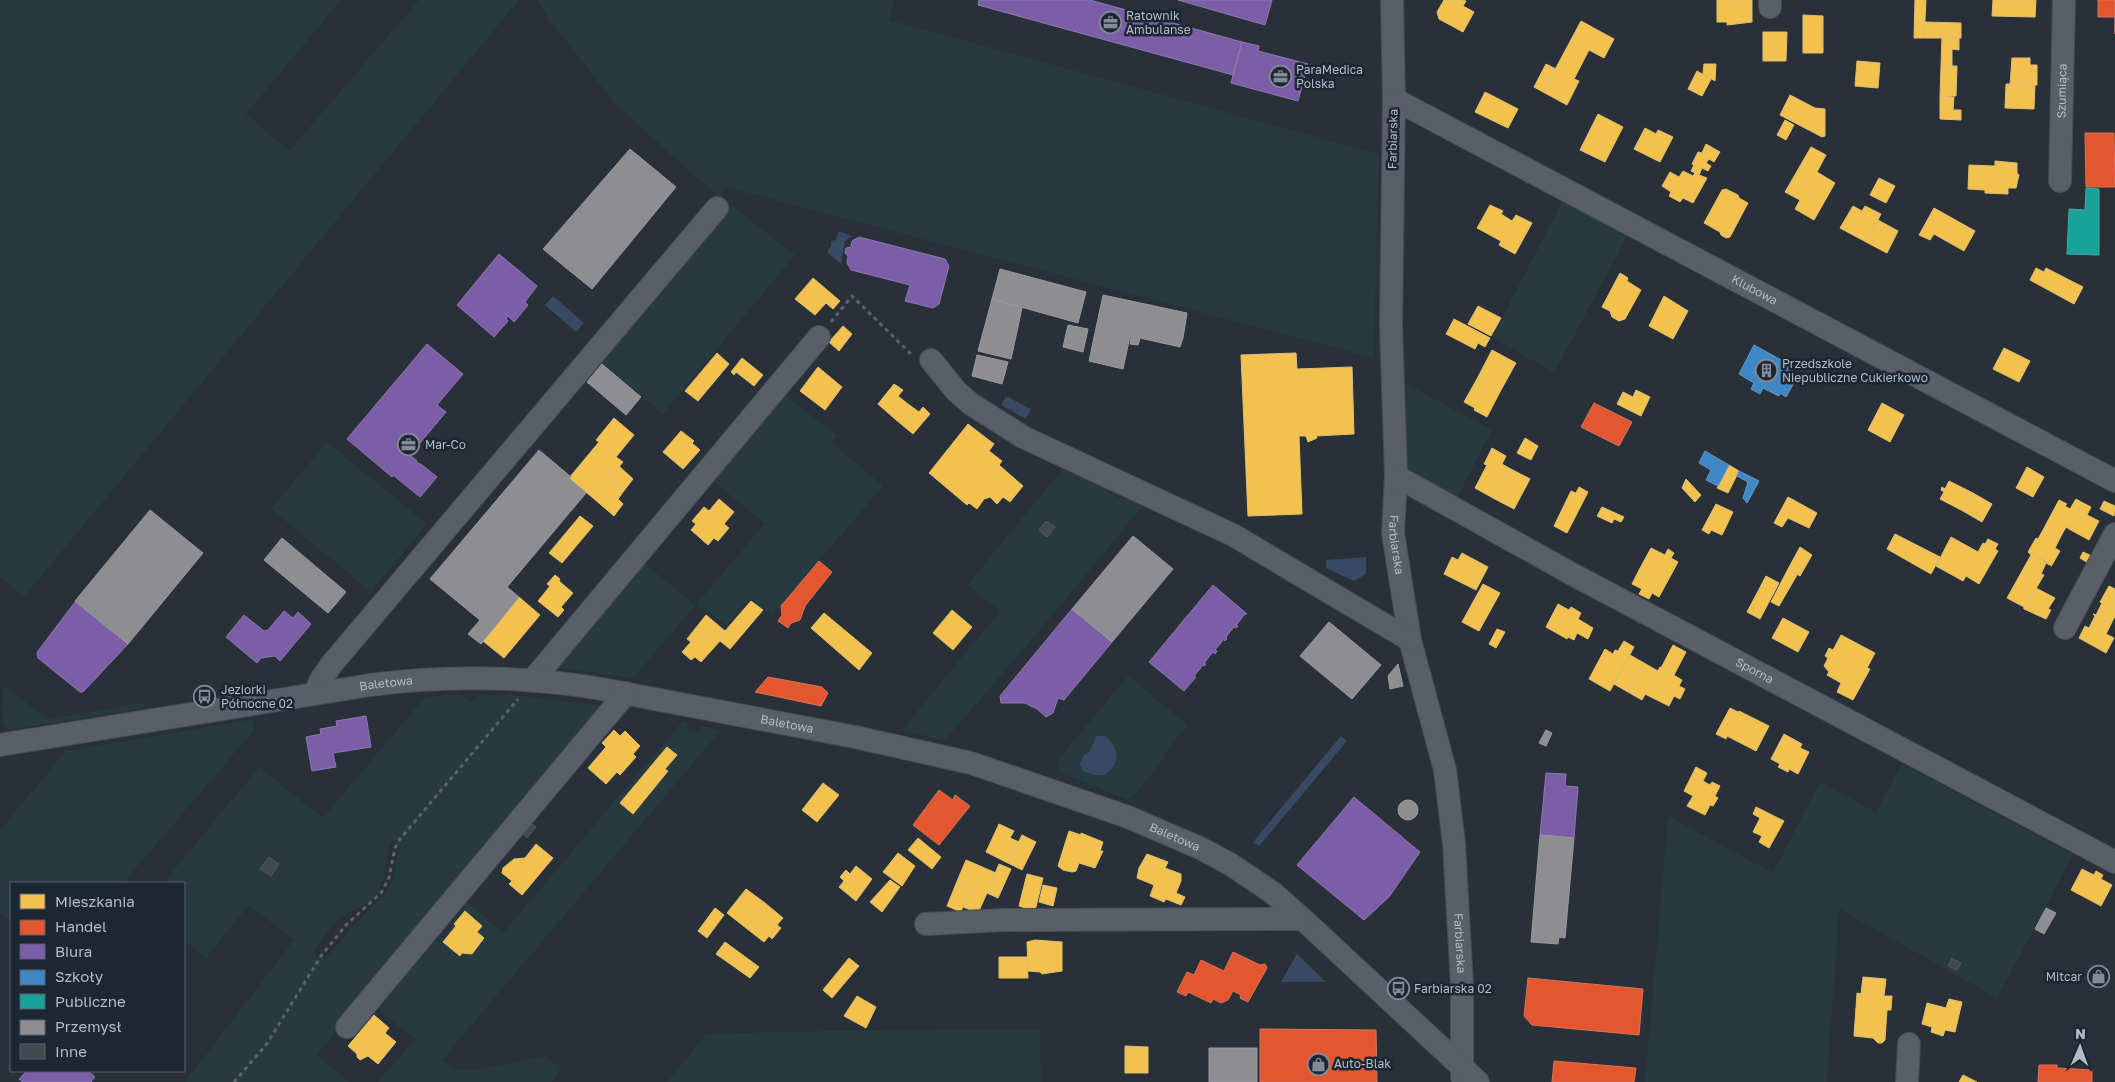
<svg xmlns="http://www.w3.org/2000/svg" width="2115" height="1082" viewBox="0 0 2115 1082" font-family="'Golos Text',sans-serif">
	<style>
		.green { fill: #273a3e; fill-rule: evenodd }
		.water { fill: #384963 }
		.homes { fill: #f2c14e; stroke: #dfc073 }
		.shops { fill: #e4572e; stroke: #d6755c }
		.offices { fill: #7b5ea7; stroke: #8c7ab1 }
		.schools { fill: #3f88c5; stroke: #6298c6 }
		.public { fill: #17a398; stroke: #46aaa7 }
		.industry { fill: #8d8d92; stroke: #999ba2 }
		.building { fill: #444950; stroke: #52575f }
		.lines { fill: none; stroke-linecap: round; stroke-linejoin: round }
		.minor-casing { stroke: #484c53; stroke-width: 24 }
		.path { stroke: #5d636a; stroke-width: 3; stroke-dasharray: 4 4; stroke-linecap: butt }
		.minor { stroke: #5a5e66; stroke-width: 22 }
		.labels { text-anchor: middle; stroke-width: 5; stroke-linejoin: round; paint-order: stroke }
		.poi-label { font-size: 12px; fill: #b4bcc9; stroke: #1d2633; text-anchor: start }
		.street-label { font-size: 12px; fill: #b4bcc9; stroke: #1d2633 }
	</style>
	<rect width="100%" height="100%" fill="#2a3038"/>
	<path class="green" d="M0,0H341L246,114L289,151L419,0H519L24,597L0,577Z
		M538,0H895L889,20L1379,154L1374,358L726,187L720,197L681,164L613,101L563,37L550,22Z
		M1562,202L1628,235L1554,373L1492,337Z
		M731,205L795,255L663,414L600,361Z
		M1403,382L1492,430L1457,498L1409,472L1406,468Z
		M781,391L837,436L832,443L883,486L772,616L750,598L726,625L710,613L695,606L633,678L554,667L640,559L695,606L764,524L708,476Z
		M327,442L427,524L371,592L271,509Z
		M1066,465L1105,480L1109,493L1122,499L1146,502L1034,637L946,739L943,740L902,730L1000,611L967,585Z
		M1128,676L1188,725L1163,755L1165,757L1141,787L1128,800L1059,772L1057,761Z
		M5,685L46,719L143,703V708L8,730C0,721 0,697 5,685Z
		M460,694L471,702L479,696L514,695L601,706L453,892L317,1055L349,1082H185L294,940L249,905L206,958L184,940V883H163L259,767L323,818L425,697ZM392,840L401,848L396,860L393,881L383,896L356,922L325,960L313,953C320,942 330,928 340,919C351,910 365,908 375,896C388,880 383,857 392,840Z
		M253,719L255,729L123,883H11V923L0,913V830L66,751Z
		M682,722L688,723L687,730L699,733L700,725L721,730L442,1060L455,1069H482L545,1056L561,1068L552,1082H378L415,1039L374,1007L431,938L438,943L452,926L450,924L463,909L457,905L464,899L503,933Z
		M1902,764L2073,855L1997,998L1839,909L1827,1082H1645L1668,816L1773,873L1820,782L1876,812Z
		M1040,1029L1041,1082H667L706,1034L825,1031Z"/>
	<path class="water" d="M839,231L852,236L845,241L841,264L827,252L831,246V241L836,240Z
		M553,296L584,323L576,332L545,305Z
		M1006,396L1031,409L1026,419L1001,405Z
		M1366,557V574L1354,581L1326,568V560Z
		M1096,736H1106C1120,752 1121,761 1105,775H1095L1084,772L1080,764L1084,755L1090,751Z
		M1341,736L1347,741L1259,846L1253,842Z
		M1297,954L1326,982H1281Z"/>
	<path class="homes" d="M1444,0H1463L1466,1L1463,6L1474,12L1463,32L1439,19L1437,12Z
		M1717,0H1752V22L1727,25V22H1717Z
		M1915,0H1926L1924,38H1914Z
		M1993,0H2036L2035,17L1992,16Z
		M1803,15L1823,16V53H1803Z
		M1581,21L1614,39L1604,58L1589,50L1574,79L1579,81L1567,105L1543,92Z
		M1925,22L1961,23V38H1924Z
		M1763,32H1787L1786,61H1763Z
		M1942,37L1959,38V50L1952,49V66H1941Z
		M2012,58H2030V65H2037V85H2010Z
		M1857,61L1880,63L1878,88L1855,86Z
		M1546,64L1556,69L1543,92L1534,87Z
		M1704,64H1716L1715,81L1703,74Z
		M1941,66H1957L1956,96H1940Z
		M1697,71L1711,79L1702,96L1688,89Z
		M2006,84L2035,85L2034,109L2005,108Z
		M1485,92L1518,109L1508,128L1475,112Z
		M1790,95L1815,108L1825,109V136L1822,137L1780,115Z
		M1940,96L1954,97L1953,110H1961V120L1940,119Z
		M1598,114L1623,127L1605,162L1580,150Z
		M1785,120L1794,125L1786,140L1777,135Z
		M1645,128L1656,134L1658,130L1673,137L1660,162L1634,149Z
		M1706,144L1720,152L1714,162L1709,159L1706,163L1711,166L1708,171L1702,168L1699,175L1707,178L1693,203L1683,198L1680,202L1669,196L1671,192L1662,186L1670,172L1679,177L1683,171L1693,176L1695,173L1691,171L1694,165L1692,164L1698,152L1702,153Z
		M1811,147L1826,155L1817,172L1835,183L1814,220L1795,209L1800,200L1785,192Z
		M1995,161L2017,163V173L2019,175L2016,188H2008V194L1985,193V190L1968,189L1969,165L1995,166Z
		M1879,178L1895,186L1886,203L1870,195Z
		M1726,189L1738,195L1739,198L1748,203L1730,237L1726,238L1721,235L1720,232L1704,223L1722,190Z
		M1490,205L1503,211L1501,214L1512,221L1516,215L1532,223L1515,254L1499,245L1501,241L1477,228Z
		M1853,206L1862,211L1865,206L1881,214L1866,242L1840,228Z
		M1934,208L1975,231L1964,251L1934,234L1930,240L1919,235Z
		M1878,220L1898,231L1887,253L1866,242Z
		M2036,268L2044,272L2046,268L2083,287L2074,304L2030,280Z
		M1620,273L1628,278L1627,281L1641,290L1625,319L1619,321L1612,317L1610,311L1602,307Z
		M813,278L840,301L833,309L826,303L815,315L795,299Z
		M1664,296L1688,311L1673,339L1649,326Z
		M1478,306L1501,318L1491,336L1468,324Z
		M1454,319L1490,338L1485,347L1478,343L1475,349L1446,334Z
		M843,326L852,334L839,351L829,342Z
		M2004,348L2030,361L2019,382L1993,369Z
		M1492,350L1516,363L1501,390L1478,377Z
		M717,353L729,364L698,401L685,391Z
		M1296,353L1297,369L1352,367L1354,434L1316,436L1317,438L1308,442L1306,436H1299L1302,514L1248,516L1241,355Z
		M742,358L763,375L754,386L736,372L734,375L731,372Z
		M818,367L842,387L825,410L800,391Z
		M1478,377L1501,390L1487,417L1474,410L1475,408L1464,402Z
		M894,384L903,390L898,396L908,404L895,419L878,404Z
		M1636,390L1650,397L1641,416L1617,404L1623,392L1633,397Z
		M1882,403L1904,415L1890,442L1868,430Z
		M908,404L919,412L923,407L930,414L913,434L895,419Z
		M614,418L634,435L616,457L623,462L593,498L569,478L599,442L596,440Z
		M968,424L994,444L989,451L1002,461L999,465L1023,486L1010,502L1003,497L997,504L990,497L984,499L977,509L969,503L967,505L929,473Z
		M681,431L694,441L692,443L700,450L683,469L663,452Z
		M1525,438L1538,446L1531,460L1517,453Z
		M1492,448L1506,456L1502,464L1509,468L1493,498L1475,488L1487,465L1484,464Z
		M1729,465L1739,471L1728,493L1717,488Z
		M619,466L633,479L623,492L608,480Z
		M2027,467L2044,477L2033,497L2016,488Z
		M1509,468L1530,479L1514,509L1493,498Z
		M1686,479L1701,495L1695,502L1682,488Z
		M608,480L623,492L618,499L623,504L614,516L593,498Z
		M1949,481L1973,493L1963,511L1940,499L1944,492L1941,490L1942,487L1945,489Z
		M1579,487L1588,492L1567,533L1554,526L1571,491L1576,493Z
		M1973,493L1992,504L1982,522L1963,511Z
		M1788,497L1817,513L1809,528L1788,518L1782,527L1774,523Z
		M719,499L734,512L724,524L729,528L718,541L714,538L708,545L691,530L696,524L692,521L704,507L709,511Z
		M2076,499L2083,503L2069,529L2066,527L2060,538L2043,530L2059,500L2067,504L2065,506L2070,509Z
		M2104,501L2115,506L2114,516L2100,509Z
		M2083,503L2091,507L2087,515L2099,521L2089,540L2069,529Z
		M1716,504L1733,512L1722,535L1711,530L1709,534L1702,530Z
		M1602,507L1624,517L1621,522L1614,519L1612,523L1597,516Z
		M580,516L593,526L562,563L549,553Z
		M2043,530L2060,538L2055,548L2060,551L2052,565L2028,552L2036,538L2038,539Z
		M1895,534L1940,557L1931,574L1887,549Z
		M1951,537L1978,552L1983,543L1985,544L1988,539L1998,544L1995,549L1998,551L1979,584L1966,576L1963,581L1936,566Z
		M1800,547L1812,555L1800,576L1788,569Z
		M1651,548L1665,555L1668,549L1674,553L1671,558L1678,562L1666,584L1639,570Z
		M2028,552L2052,566L2046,563L2041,574L2044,575L2024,609V607L2007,598L2031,555Z
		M2083,552L2092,556L2088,563L2080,558Z
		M1462,553L1488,567L1476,590L1444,574L1452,557L1458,560Z
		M1788,569L1797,575L1779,606L1771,602Z
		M1639,570L1666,584L1659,597L1652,593L1649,599L1639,594L1642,589L1632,584Z
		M555,575L560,579L559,581L573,593L561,607L564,610L558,617L538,601L550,586L547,584Z
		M1766,576L1779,583L1760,619L1747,612Z
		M1483,584L1500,593L1479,631L1462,622Z
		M2109,586L2115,589V616L2111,624L2093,614L2096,615L2102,603L2100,602Z
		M2036,588L2055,598L2048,609L2051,610L2046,619L2024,609Z
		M519,597L540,615L504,658L483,641Z
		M751,601L763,610L730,649L720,641L725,631Z
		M1558,604L1569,610L1571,607L1581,613L1578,619L1593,628L1588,639L1577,633L1574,640L1568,637L1567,639L1546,627Z
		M952,610L972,627L953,650L933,633Z
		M824,613L872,653L859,670L811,628Z
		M2093,614L2111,624L2106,634L2114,638L2106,653L2079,638L2085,626L2089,628L2095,616Z
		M706,615L725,631L720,641L701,662L695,657L691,660L682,652L691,642L687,639Z
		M1783,618L1809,632L1798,652L1772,638Z
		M1497,629L1505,632L1496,648L1489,644Z
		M1841,635L1875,653L1867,668L1870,669L1853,700L1837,692L1841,683L1827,675L1829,672L1824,666L1828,658L1825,656L1829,648L1833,650Z
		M1624,641L1634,647L1610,691L1589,679L1605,649L1613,654L1615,650L1618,651Z
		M1673,645L1686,652L1674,675L1661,668Z
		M1630,655L1644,663L1628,692L1614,684Z
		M1644,663L1658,671L1642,700L1628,692Z
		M1660,667L1682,680L1679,686L1685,689L1680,699L1674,696L1669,706L1645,694Z
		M1730,708L1738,712L1739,711L1769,726L1756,751L1727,736L1726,739L1716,734Z
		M614,730L620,736L625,731L640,746L633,754L636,757L620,775L617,772L606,784L588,768L606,747L602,743Z
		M1784,734L1802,744L1800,748L1809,752L1798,774L1789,769L1788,772L1778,767L1780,764L1771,759Z
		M667,747L677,755L665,769L668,771L633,814L620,803Z
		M1696,767L1707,773L1703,781L1710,785L1712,782L1720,786L1715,796L1718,798L1713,806L1710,805L1705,815L1687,806L1693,796L1684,791Z
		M823,783L839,795L817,822L802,810Z
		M1756,807L1784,821L1769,848L1759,842L1762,836L1753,832L1760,818L1753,814Z
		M999,824L1014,831L1010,838L1019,842L1008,863L986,852Z
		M1069,831L1081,835V833L1103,842L1100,851H1103L1095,868L1079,863L1076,871L1072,872L1063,870L1058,866Z
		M1022,835L1036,842L1022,870L1008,863Z
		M918,838L941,857L932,869L908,850Z
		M536,844L553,858L522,895L509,884L512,881L502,873L503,868L514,859L525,858Z
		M898,853L915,866L902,886L883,872Z
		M1147,854L1168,862L1165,868L1181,874V881L1176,893L1185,897L1181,905L1166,899L1164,902L1150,896L1154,885L1137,878L1139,868Z
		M966,860L996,873L978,913L963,907L965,900L972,903L975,896L968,893L971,885L958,879Z
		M999,864L1011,869L998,898L987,893Z
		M856,866L872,879L856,901L839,887L844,881L840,877L846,870L850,874Z
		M2082,869L2094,875L2096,871L2103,875L2101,879L2112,885L2101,906L2071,890Z
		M1027,874L1043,878L1035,911L1019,906Z
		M958,879L971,885L968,893L975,896L972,903L965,900L961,912L947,906Z
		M890,880L900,887L882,912L870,902Z
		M1043,885L1057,888L1053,906L1039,902Z
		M746,889L765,903L746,928L727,913Z
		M765,903L783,918L777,925L781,928L772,939L769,936L764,942L746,928Z
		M715,908L724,915L707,938L698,931Z
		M465,911L482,926L477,932L484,938L472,954L462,953L460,956L443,942L456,926L454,924Z
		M1035,940L1062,942V971L1042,974L1040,972L1028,971L1027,942Z
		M725,942L759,967L750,978L716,954Z
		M999,957H1027L1028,978H999Z
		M849,958L859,966L832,998L823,990Z
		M1863,977L1886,979L1884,996H1892L1891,1010H1887L1885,1040L1882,1043H1878L1873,1038L1854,1036L1857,993L1861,994Z
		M857,996L876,1007L866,1028L844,1016Z
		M1949,999L1962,1002L1955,1032L1945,1030L1943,1036L1931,1032L1932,1027L1922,1024L1927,1003L1946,1008Z
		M374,1015L389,1028L385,1033L396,1042L378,1064L368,1056L360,1060L357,1057V1054L348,1046Z
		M1125,1046L1148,1047V1073H1125Z
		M1963,1075L1977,1082H1959Z"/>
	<path class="shops" d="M2098,0H2115V34V17H2098Z
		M2085,133H2114L2115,187H2086Z
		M1594,403L1632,422L1619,446L1581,427Z
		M819,561L832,572L805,606L800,620L791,623L788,628L778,621L782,615L781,606Z
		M768,677L822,687L828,693L821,706L755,692Z
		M939,790L953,800L955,795L970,806L939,845L913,825Z
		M1233,952L1260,965L1265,964L1267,968L1248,1002L1240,998L1241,995L1233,991L1228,1000L1221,1003L1213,999L1211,1003L1188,992L1186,996L1177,992L1187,972L1194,975L1201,960L1224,971Z
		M1528,978L1643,989L1639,1035L1532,1025L1524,1016Z
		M1260,1029L1376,1030L1377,1082H1260Z
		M1554,1061L1636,1068L1634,1082H1552Z
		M2039,1065H2057V1068L2092,1070V1082H2038Z"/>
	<path class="offices" d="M979,0H1090L1242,42L1233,75L978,5Z
		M1178,0H1272L1265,25Z
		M1242,42L1259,46L1258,51L1308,64L1298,101L1231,83Z
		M859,237L945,259L949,266L939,304L933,308L905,301L910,285L851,270L847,263L848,256L845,253L846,248L851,247L852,241Z
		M499,254L537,286L525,302L528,305L520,315L514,322L508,316L506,319L508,321L494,337L457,305Z
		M427,344L463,374L437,405L446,412L410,455L417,461L416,462L422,465L437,477L420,497L393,475L392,477L347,439Z
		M1213,585L1247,614H1245L1236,625L1238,626L1236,628L1234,627L1226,637L1227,639L1225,641L1224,639L1215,650L1217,651L1215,654L1213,652L1204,663L1206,664L1204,666L1203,665L1194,676L1196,677L1184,691L1149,662Z
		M75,602L128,644L83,692H80L38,658L37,654L38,651Z
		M1072,609L1112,642L1064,700L1058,698L1053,713L1046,717L1037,709L1025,703H1001L1000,696Z
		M284,611L293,618L298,612L311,624L280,661L275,656L261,658L257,663L226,637L244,615L264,631L268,630Z
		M366,716L371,747L333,753L336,767L312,771L306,737L321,734L320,729L337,726L336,721Z
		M1546,773L1566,774L1565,786L1578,787L1574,838L1540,835Z
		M1354,797L1420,852L1389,897L1364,920L1297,865Z
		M27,1071H88L95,1077L91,1082H23L19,1079Z"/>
	<path class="schools" d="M1754,345L1794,367L1789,377L1795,381L1786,397L1780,393L1779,396L1763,388L1760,394L1751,389L1754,383L1739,374Z
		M1705,451L1729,465L1718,486L1706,480L1711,470L1699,463Z
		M1739,471L1759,481L1747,503L1743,498L1748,482L1737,476Z"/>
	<path class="public" d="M2086,188L2099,189V255L2067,254L2069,209L2085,210Z"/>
	<path class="industry" d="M630,149L676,187L592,289L543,249Z
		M1000,269L1086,292L1078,323L992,299Z
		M1103,295L1187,313L1183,338L1180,347L1140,338L1138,345L1130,344L1131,337L1130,336L1123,369L1089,361Z
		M992,299L1022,308L1011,359L978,351Z
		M1068,325L1088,329L1083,352L1063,347Z
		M977,355L1008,362L1002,384L972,376Z
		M602,364L641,397L626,415L587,382Z
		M539,450L571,477L569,478L586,493L507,587L519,597L481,644L468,634L480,620L430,579Z
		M150,510L203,553L128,644L75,601Z
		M1133,536L1173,569L1112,642L1072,609Z
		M282,538L346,592L328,613L264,560Z
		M1329,622L1381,665L1352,699L1300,656Z
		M1398,664L1403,686L1390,689L1388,676Z
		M1546,730L1552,733L1546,746L1539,743Z
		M1398 810a10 10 0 1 1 20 0a10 10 0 1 1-20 0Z
		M1540,835L1574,838L1565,938L1559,937L1558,944L1531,942Z
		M2046,908L2056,913L2044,934L2035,929Z
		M1209,1048H1257V1082H1209Z"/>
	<path class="building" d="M1046,521L1055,527L1047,537L1039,530Z
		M530,823L536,827L527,838L522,833Z
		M269,857L279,864L271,876L260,869Z
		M1952,958L1961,963L1957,970L1948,966Z"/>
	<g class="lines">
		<defs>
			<g id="minor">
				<path id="s1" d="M1392,0L1394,99L1391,325L1396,476L1393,533L1410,640L1445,770L1454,844L1462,985V1077"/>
				<path d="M1770,7V0"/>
				<path id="s2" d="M1394,99L2115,481"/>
				<path id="s3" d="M2060,181L2064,0"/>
				<path d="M931,360L956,391L971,404L1023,437L1233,535L1410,640"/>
				<path id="s4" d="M1396,476L1572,574L2115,862"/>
				<path d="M2065,628L2115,534"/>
				<path d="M532,681L819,337"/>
				<path d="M316,693L320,681L331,665L717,208"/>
				<path id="s5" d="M0,745L370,685C446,675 525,676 602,689L855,737L971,763L1128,817L1200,848L1230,864L1273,893L1308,924L1478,1082"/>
				<path d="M926,924L1003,920L1302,919"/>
				<path d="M347,1027L626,693"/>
				<path d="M1907,1082L1909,1044"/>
			</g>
		</defs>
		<use href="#minor" class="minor-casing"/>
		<path class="path" d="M831,322L852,296L913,356
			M234,1082L266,1045L321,956L347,924L381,893L389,878L395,848L400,839L518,699"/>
		<use href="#minor" class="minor"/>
	</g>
	<defs>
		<symbol id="office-ring" viewBox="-11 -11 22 22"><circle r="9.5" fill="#1d2633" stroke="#848b96" stroke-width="1.5"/><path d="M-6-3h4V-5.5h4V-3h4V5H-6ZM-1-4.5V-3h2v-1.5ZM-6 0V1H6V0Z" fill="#848b96"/></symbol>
		<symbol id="building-ring" viewBox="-11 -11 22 22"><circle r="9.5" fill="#1d2633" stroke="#848b96" stroke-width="1.5"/><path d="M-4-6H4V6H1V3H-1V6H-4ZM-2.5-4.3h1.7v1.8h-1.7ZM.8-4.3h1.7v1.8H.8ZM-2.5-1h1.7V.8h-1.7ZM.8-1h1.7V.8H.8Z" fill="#848b96"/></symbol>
		<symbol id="bus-ring" viewBox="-11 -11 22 22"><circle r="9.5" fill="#1d2633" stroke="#848b96" stroke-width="1.5"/><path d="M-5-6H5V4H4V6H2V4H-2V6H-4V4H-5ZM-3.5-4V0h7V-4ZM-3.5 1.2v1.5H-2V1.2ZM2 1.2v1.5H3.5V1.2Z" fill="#848b96"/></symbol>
		<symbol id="shop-ring" viewBox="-11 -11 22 22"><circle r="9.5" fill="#1d2633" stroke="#848b96" stroke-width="1.5"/><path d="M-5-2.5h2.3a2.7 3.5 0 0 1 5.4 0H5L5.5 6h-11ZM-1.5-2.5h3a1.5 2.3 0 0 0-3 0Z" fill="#848b96"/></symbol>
	</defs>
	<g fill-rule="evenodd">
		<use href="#office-ring" x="1098" y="10" width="25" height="25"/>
		<use href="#office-ring" x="1268" y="64" width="25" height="25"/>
		<use href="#building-ring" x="1754" y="358" width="25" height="25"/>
		<use href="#office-ring" x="396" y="432" width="25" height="25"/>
		<use href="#bus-ring" x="192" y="684" width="25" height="25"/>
		<use href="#shop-ring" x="2086" y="964" width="25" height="25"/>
		<use href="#bus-ring" x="1386" y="976" width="25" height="25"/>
		<use href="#shop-ring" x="1306" y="1052" width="25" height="25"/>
	</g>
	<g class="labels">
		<g class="poi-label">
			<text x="1126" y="20">Ratownik<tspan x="1126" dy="14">Ambulanse</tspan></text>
			<text x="1296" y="74">ParaMedica<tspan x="1296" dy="14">Polska</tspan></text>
			<text x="1782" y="368">Przedszkole<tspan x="1782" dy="14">Niepubliczne Cukierkowo</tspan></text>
			<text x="425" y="449">Mar-Co</text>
			<text x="221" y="694">Jeziorki<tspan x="221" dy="14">Północne 02</tspan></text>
			<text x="2082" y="981" text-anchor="end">Mitcar</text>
			<text x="1414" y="993">Farbiarska 02</text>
			<text x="1334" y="1068">Auto-Blak</text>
		</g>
		<g class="street-label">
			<text dy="4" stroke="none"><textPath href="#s3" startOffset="90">Szumiąca</textPath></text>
			<text transform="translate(1393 139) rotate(-89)" y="4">Farbiarska</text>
			<text dy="4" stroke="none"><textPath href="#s2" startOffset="408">Klubowa</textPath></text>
			<text dy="4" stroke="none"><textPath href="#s1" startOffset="545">Farbiarska</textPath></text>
			<text dy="4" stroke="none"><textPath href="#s4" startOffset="408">Sporna</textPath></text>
			<text dy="4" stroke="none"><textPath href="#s5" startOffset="391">Baletowa</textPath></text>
			<text dy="4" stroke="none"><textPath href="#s5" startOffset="796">Baletowa</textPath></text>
			<text dy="4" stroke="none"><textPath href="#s5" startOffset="1201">Baletowa</textPath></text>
			<text dy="4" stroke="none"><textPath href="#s1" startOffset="950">Farbiarska</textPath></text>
		</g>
	</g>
	<rect x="10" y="882" width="175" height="190" fill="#1d2633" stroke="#59626f"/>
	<rect x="20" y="894" width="25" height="15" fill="#f2c14e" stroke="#59626f"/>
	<text x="55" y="907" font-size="15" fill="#b4bcc9">Mieszkania</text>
	<rect x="20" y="920" width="25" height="15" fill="#e4572e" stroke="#59626f"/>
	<text x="55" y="932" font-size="15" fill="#b4bcc9">Handel</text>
	<rect x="20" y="944" width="25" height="15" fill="#7b5ea7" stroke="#59626f"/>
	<text x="55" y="957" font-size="15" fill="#b4bcc9">Biura</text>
	<rect x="20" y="970" width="25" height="15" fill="#3f88c5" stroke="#59626f"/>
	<text x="55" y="982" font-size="15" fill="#b4bcc9">Szkoły</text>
	<rect x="20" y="994" width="25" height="15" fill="#17a398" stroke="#59626f"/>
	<text x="55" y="1007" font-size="15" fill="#b4bcc9">Publiczne</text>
	<rect x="20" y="1020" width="25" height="15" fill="#8d8d92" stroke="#59626f"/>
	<text x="55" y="1032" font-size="15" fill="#b4bcc9">Przemysł</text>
	<rect x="20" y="1044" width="25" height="15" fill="#444950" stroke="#59626f"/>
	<text x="55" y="1057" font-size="15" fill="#b4bcc9">Inne</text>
	<g transform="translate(2080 1047) rotate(2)" stroke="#1d2633" stroke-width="4" paint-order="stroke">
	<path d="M0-4L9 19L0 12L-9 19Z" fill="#b4bcc9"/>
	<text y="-8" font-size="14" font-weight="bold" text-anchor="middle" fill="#b4bcc9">N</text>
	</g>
</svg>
